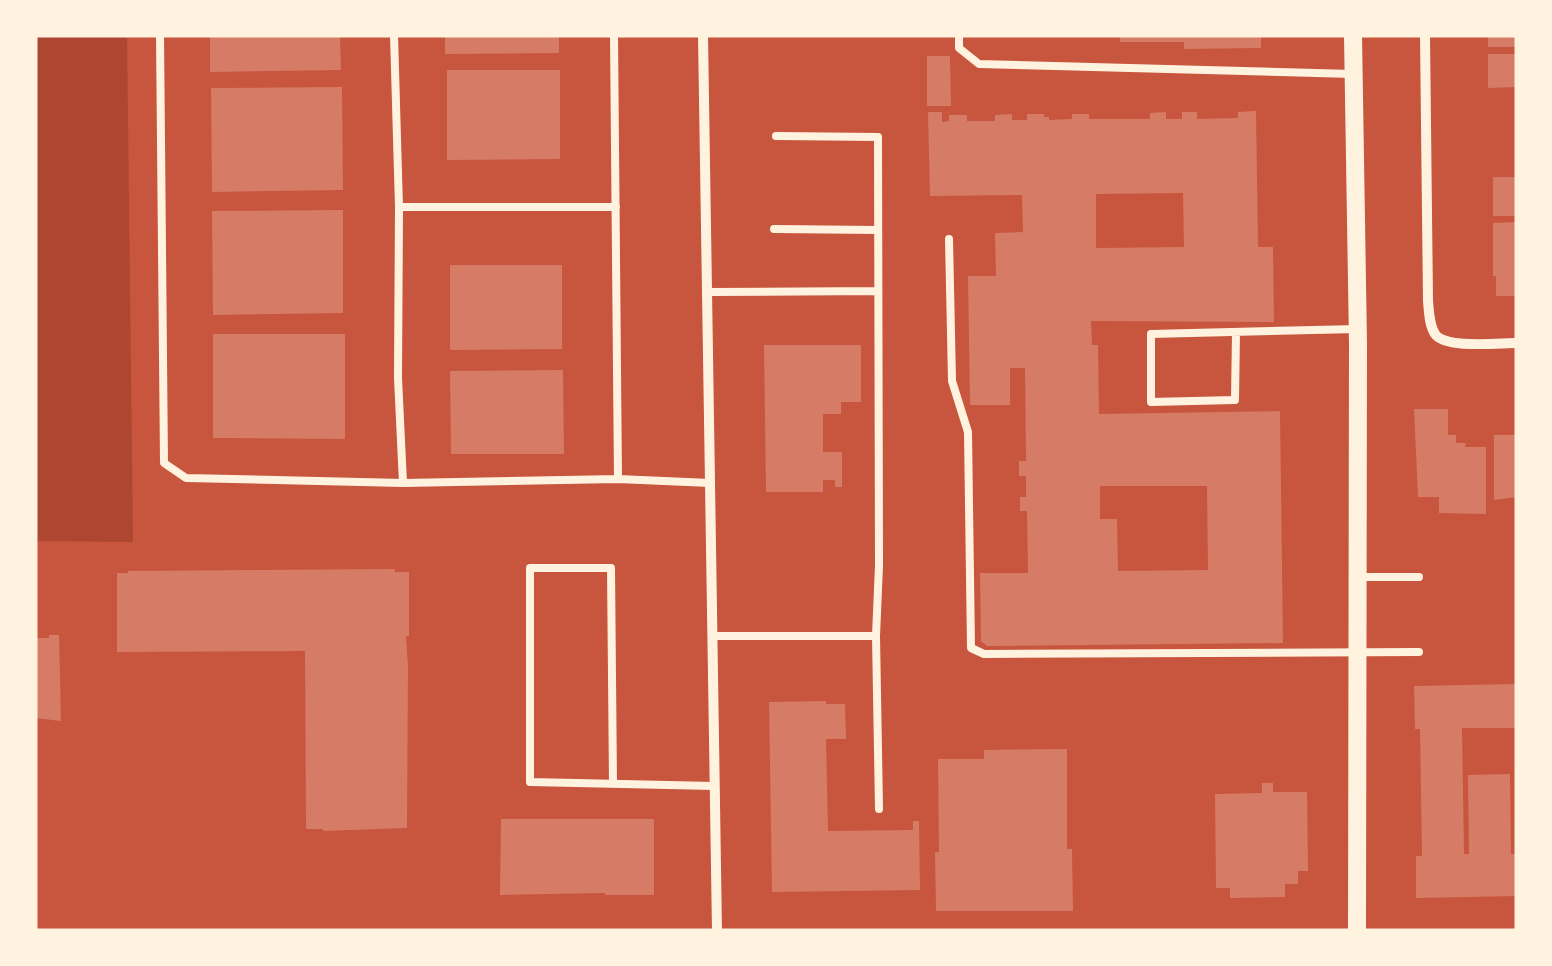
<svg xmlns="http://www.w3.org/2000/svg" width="1552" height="966" viewBox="0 0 1552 966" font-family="'Playfair Display',serif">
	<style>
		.green { fill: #ae4732 }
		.building { fill: #d67c66; fill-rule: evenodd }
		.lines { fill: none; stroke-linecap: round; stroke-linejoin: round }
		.service { stroke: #fff3e0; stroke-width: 8 }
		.minor { stroke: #fff3e0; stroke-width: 10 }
		.tertiary { stroke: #fff3e0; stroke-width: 18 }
	</style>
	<rect width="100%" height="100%" fill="#c8553d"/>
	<path class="green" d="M35,35H127L133,542L35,541Z"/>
	<path class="building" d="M210,35H340L341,70L210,72Z
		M445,35H559V53L445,54Z
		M1120,35H1261V48L1184,49V42H1120Z
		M1488,35H1517V47H1488Z
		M1488,54H1517V87L1488,88Z
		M927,56H950L951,106H927Z
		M447,70H560V159L447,160Z
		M342,87L343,190L212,192L211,88Z
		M1256,111L1258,247H1273L1274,322L1091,321L1092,345H1098L1099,414L1280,411L1283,643L987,646L981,641L980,573H1028L1027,511H1020V497H1026V476H1019V461H1026L1025,368H1010V405H970L968,276H996L995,233L1023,232L1022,195L930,196L928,112H942V122L949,121V115H967V121H995V115L1012,114V120H1027V114H1044V117H1049V120L1072,119V114H1089V119H1150V113L1166,112V119H1182V112H1197V119L1238,118V112ZM1183,193L1184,247L1096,248V194ZM1100,486H1207L1208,570L1118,571L1117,519H1100Z
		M1493,177H1517V216H1493Z
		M343,210V313L213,315L212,211Z
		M1517,222V296H1496V276H1493V223Z
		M450,265H562V349L450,350Z
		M213,334H345V439L213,438Z
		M764,345H861V402H841V414H823V452H842V487H835V480H823V492H766Z
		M563,370L564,454H451L450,371Z
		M1414,409H1448V435H1456V443H1466L1465,447H1486V514L1439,513V497H1418Z
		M1494,435H1517V497L1494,500Z
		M395,569V572H409V636H406L408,667L407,828L323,831V829H306L305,651L117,652V573H128V571Z
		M49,635H59L61,721L35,718V638H49Z
		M1517,684V728H1462L1464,854H1469L1468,775L1510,774L1511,854H1517V896L1416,898V856H1422L1420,729H1415L1414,686Z
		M826,701V704H845L846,739H826L828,831L913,830V821H919L920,890L772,892L769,702Z
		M1067,749V849H1072L1073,911H936L935,852H939L938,759H984V750Z
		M1262,783H1273V792H1307L1308,871H1298V884H1285V897L1230,898V888H1216L1215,794L1262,793Z
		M501,819H654V895H605V893L500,895Z"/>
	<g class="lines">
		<path class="service" d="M160,35L164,463L186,478L403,483L618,479L710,483
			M394,35L399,207L398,378L403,483
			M614,35L618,479
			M959,35V48L979,64L1353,74
			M776,136L878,137L879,565L876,636
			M399,207H616
			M774,229L878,230
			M949,239L952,381L968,432L971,648L984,654L1419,652
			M707,292L878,291
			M1236,332L1235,400L1151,402V334L1357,329
			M1358,577H1419
			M712,636H876L879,809
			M613,784L611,568H530V782L714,786"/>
		<path class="minor" d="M703,35L717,931
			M1425,35L1428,301C1429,311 1429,325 1435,334C1445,349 1498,343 1517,343"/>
		<path class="tertiary" d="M1353,35L1358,344L1357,931"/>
	</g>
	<rect width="1552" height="966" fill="none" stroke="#fff3e0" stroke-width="75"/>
</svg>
